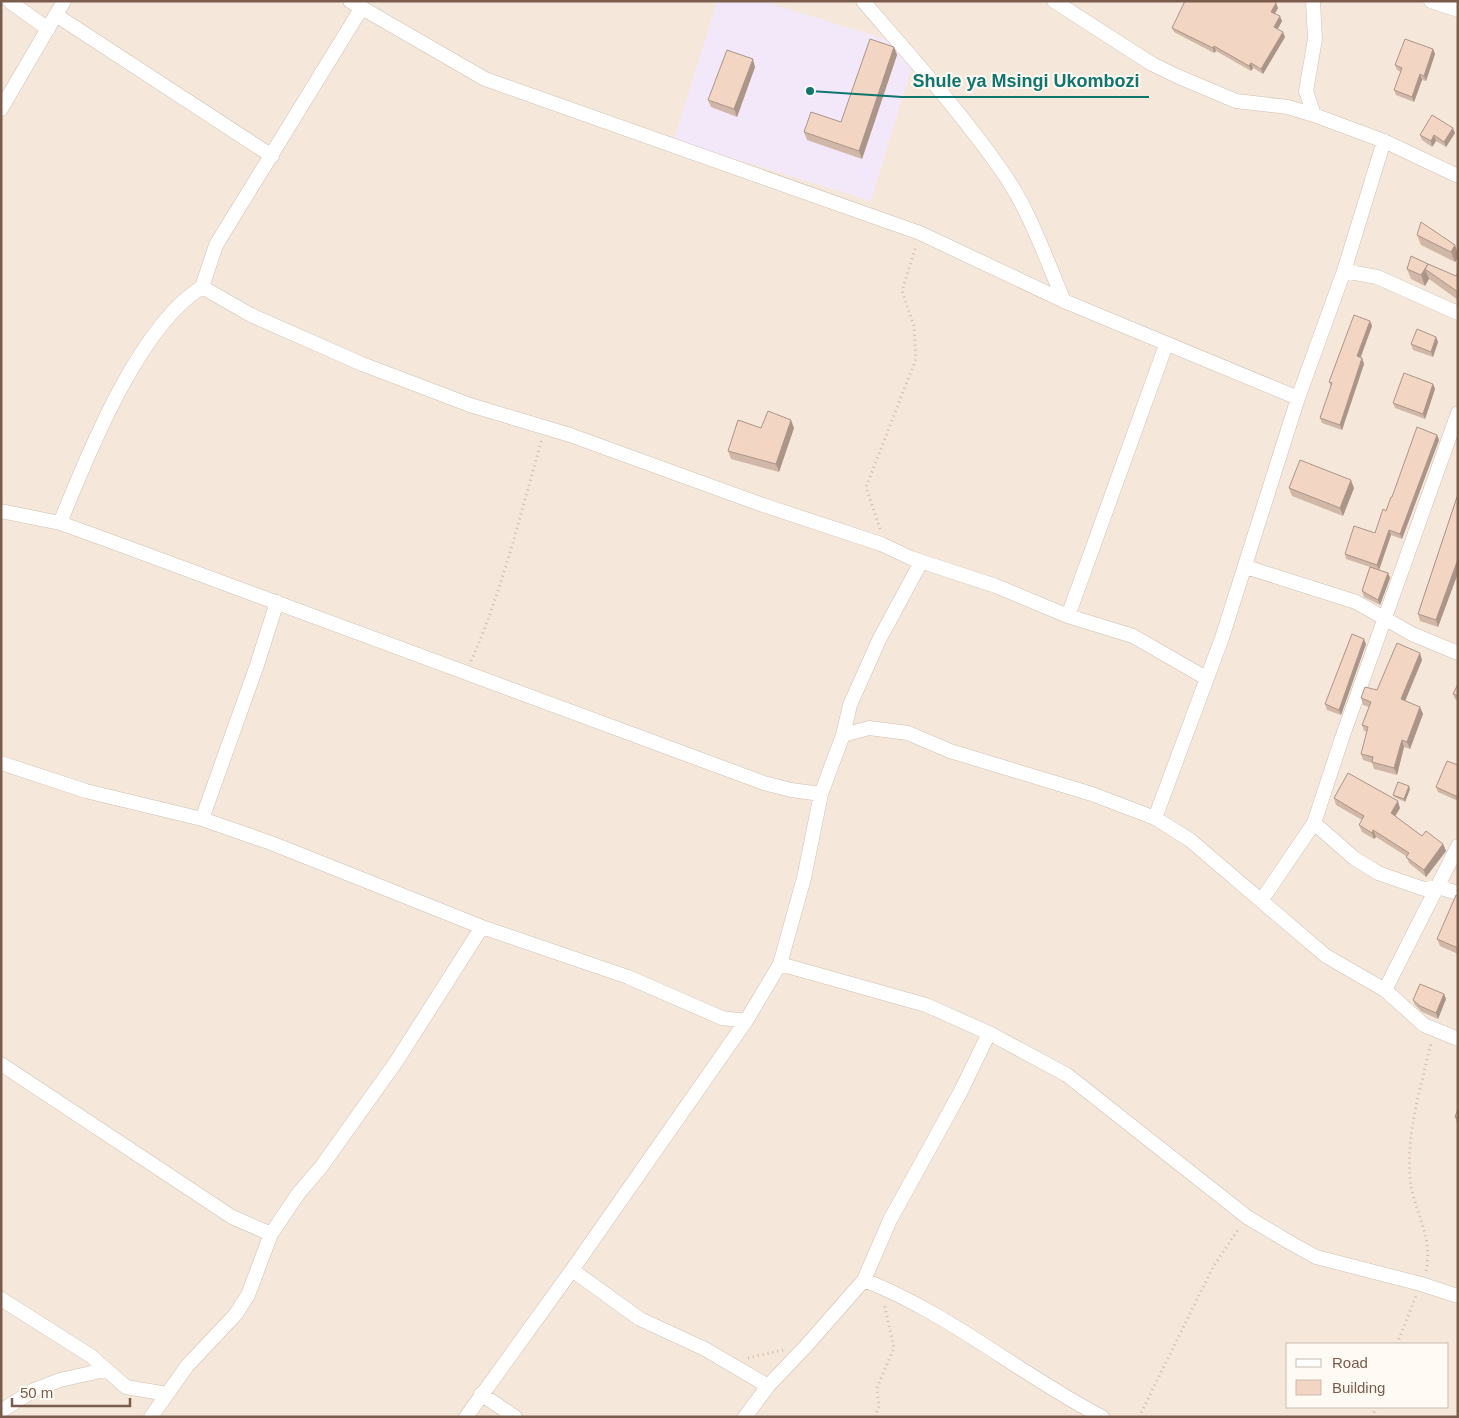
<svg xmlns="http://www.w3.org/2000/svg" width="1459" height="1418" viewBox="0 0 1459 1418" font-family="Arial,sans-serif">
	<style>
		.residential { fill: #f5e8da; fill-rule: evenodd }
		.education { fill: #f3e8fa }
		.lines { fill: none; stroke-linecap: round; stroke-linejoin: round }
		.street-casing { stroke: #d1beb0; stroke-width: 15 }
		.path { stroke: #d9b8a5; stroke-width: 3; stroke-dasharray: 1 4; stroke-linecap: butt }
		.street { stroke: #fff; stroke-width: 14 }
		.wall { fill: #d1b7a8 }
		.shaded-wall { fill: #aa9588 }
		.building { fill: #f3d5c3; stroke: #aa9588 }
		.leader { fill: none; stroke: #0f766e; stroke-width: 2 }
		.callout-dot { fill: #0f766e; stroke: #fffaf3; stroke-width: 2 }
		.callout-label { font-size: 18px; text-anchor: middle; font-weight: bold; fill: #0f766e; stroke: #fffaf3; stroke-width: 4; stroke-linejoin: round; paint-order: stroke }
	</style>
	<rect width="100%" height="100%" fill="#fdf6ec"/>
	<path class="residential" d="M1,1H1458V1417H1ZM1288,1344H1448V1407H1288Z"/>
	<path class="education" d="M717,1H762L917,49L871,201L674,140Z"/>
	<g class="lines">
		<defs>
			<path id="street" d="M9,1L48,29
				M350,1L485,79L920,233L1064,301L1298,398
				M863,1C911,57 962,113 1004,174C1030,212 1046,259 1064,301
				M1054,1L1152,64L1179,77L1236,101L1288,107L1314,115L1384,141L1458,176
				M1313,1L1315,39L1306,91L1314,115
				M1431,1L1458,10
				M56,15L272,156
				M1,109L64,1
				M1344,271L1377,277L1458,313
				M202,287L216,245L361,9
				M1,511L60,523L110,541L764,783L791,790L821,794
				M60,523C88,454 138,327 202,287L251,315L362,364L470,405L570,435L763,505L881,544L911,558L996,586L1068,616L1133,636L1206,678
				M1246,567L1356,602L1412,634L1458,653
				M1068,616L1166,345
				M843,735L869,728L908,733L950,751L1092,794L1155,818L1190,840L1326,956L1385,990L1424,1025L1458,1039
				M1,763L86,791L202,819L271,843L482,927L628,977L722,1018L746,1021
				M1155,818L1222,638L1298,398L1344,271L1384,141
				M202,819L257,665L277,602
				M1314,823L1354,858L1378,873L1424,889L1438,887L1458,893
				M1261,901L1314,823L1342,738L1458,413
				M780,964L926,1005L989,1033L1067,1075L1247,1217L1289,1242L1316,1257L1421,1284L1458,1296
				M1385,990L1458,846
				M1,1064L232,1217L271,1234
				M572,1270L640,1319L705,1349L768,1386
				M864,1280C949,1313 1021,1375 1102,1417
				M1,1299L91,1356L126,1387L167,1394
				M481,1394L515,1417
				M1,1411L34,1390L60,1380L105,1370
				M151,1417L187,1366L236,1314L248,1295L271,1234L298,1194L321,1167L396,1062L482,927
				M466,1417L572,1270L746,1021L780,964L804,878L821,794L843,735L850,705L879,640L921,562
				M745,1417L768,1386L807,1345L864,1280L890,1220L961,1091L989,1033"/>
		</defs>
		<use href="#street" class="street-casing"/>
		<path class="path" d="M880,529L866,487L916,359L914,326L902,291L916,246
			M471,661C503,590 520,514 542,439
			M1426,1271C1434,1237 1413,1211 1410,1178C1406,1133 1421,1087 1431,1043
			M1397,1344L1416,1296
			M748,1358L783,1350
			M875,1417L879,1406L877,1388L894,1348L884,1303
			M1139,1417L1213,1267L1239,1228
			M1372,1417L1376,1407"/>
		<use href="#street" class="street"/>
	</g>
	<path class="wall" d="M1276,3L1278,8L1275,13L1282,21L1278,29L1285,37L1263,74L1253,68L1251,71L1216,51L1214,53L1174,32L1172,28Z
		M894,47L897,55L862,159L807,140L804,132L841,122Z
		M1433,49L1435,54L1426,81L1422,80L1414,102L1396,95L1394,90L1401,72L1397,70L1395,65Z
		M755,67L737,117L711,107L708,100Z
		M1455,133L1446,147L1436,141L1432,147L1422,140L1420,135Z
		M1417,235L1458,253V257L1455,262L1421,245Z
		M1411,256L1456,276L1458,272V300L1429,279L1425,286L1411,279L1407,269Z
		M1370,321L1372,326L1360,358H1362L1364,364L1342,430L1322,423L1320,418L1331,387L1329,382Z
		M1436,337L1438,342L1433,357L1413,350L1411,344Z
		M1433,384L1435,389L1425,419L1395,408L1393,403Z
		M761,428H794L779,472L731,459L728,451Z
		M1437,435L1439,440L1402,539L1391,535L1379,570L1388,573L1390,578L1380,605L1364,597L1362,591L1370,567L1346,559L1345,554L1375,533L1392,497Z
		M1289,488H1354L1343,516L1292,496Z
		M1458,494V573L1438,627L1420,621L1418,614Z
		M1366,644L1341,715L1327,710L1325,704Z
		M1422,660L1405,701L1420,707L1423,714L1410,749L1404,747L1397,775L1374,769L1372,763L1363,760L1361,754L1367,732L1364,731L1362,725L1369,707L1363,705L1361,698L1377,690Z
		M1458,684V701L1455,699L1453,694Z
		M1458,765V801L1438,792L1436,787Z
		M1410,789L1405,802L1394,797L1393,795Z
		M1334,798L1400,808L1395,816L1422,836L1443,844L1446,851L1426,877L1409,863L1406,856L1376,837L1374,839L1362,832L1359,825L1362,820L1336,805Z
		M1458,896V954L1440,946L1437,939Z
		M1444,994L1446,999L1438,1019L1422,1012L1415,1005L1413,1000Z
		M1458,1109V1125L1455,1117Z"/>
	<path class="shaded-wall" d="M1276,3L1278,8L1273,17L1271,12Z
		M1280,16L1282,21L1276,32L1274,27Z
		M1283,32L1285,37L1263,74L1261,69Z
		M1214,46L1216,51L1214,53L1213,48Z
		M894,47L897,55L862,159L859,151Z
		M1433,49L1435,54L1426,81L1424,76Z
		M753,59L755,67L737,117L734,109Z
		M1251,63L1253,68L1251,71L1249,66Z
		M1420,74L1422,80L1414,102L1412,97Z
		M1453,128L1455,133L1446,147L1444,142Z
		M1434,135L1436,141L1432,147L1431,141Z
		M1455,245L1458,253V257L1455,262L1451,252Z
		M1425,269L1429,279L1425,286L1421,275Z
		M1370,321L1372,326L1359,362L1357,356Z
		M1436,337L1438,342L1433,357L1431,352Z
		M1362,358L1364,364L1342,430L1340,425Z
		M1433,384L1435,389L1425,419L1423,414Z
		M791,420L794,428L779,472L776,464Z
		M1437,435L1439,440L1402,539L1400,534Z
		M1351,480L1354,488L1343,516L1340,508Z
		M1389,530L1391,535L1379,570L1377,565Z
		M1458,559V573L1438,627L1436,620Z
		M1388,573L1390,578L1380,605L1378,600Z
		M1364,639L1366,644L1341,715L1339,710Z
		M1420,653L1422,660L1403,706L1401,699Z
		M1420,707L1423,714L1410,749L1407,742Z
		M1402,740L1404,747L1397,775L1394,768Z
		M1409,786L1410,789L1405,802L1404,799Z
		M1398,801L1400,808L1393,820L1391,813Z
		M1373,830L1376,837L1374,839L1372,833Z
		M1443,844L1446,851L1426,877L1424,870Z
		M1444,994L1446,999L1438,1019L1436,1013Z"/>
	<path class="building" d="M1185,1H1274L1276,3L1271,12L1280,16L1274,27L1283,32L1261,69L1251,63L1249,66L1214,46L1213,48L1172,28Z
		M870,39L894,47L859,151L804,132L811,112L841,122Z
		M1405,39L1433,49L1424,76L1420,74L1412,97L1394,90L1402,68L1395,65Z
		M727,50L753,59L734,109L708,100Z
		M1432,115L1453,128L1444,142L1434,135L1431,141L1420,135Z
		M1421,222L1455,245L1451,252L1417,235Z
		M1411,256L1428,264L1421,275L1407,269Z
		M1428,264L1456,276L1458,272V292L1425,269Z
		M1354,315L1370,321L1357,356L1362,358L1340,425L1320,418L1332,383L1329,382Z
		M1417,329L1436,337L1431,352L1411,344Z
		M1404,373L1433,384L1423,414L1393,403Z
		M768,411L791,420L776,464L728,451L738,420L761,428Z
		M1417,427L1437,435L1400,534L1389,530L1377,565L1345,554L1354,526L1375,533L1383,509L1386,511L1391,497H1392Z
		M1300,460L1351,480L1340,508L1289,488Z
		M1458,494V559L1436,620L1418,614Z
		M1370,567L1388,573L1378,600L1362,591Z
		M1352,634L1364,639L1339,710L1325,704Z
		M1397,643L1420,653L1401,699L1420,707L1407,742L1402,740L1394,768L1372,762L1373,757L1361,754L1368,727L1362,725L1371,702L1361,698L1365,687L1377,690Z
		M1458,684V696L1453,694Z
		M1447,761L1458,765V797L1436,787Z
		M1348,773L1398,801L1391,813L1422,836L1426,831L1443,844L1424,870L1406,857L1409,853L1373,830L1372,833L1359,825L1364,816L1334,798Z
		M1398,782L1409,786L1404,799L1393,795Z
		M1456,895L1458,896V948L1437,939Z
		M1420,984L1444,994L1436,1013L1420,1006L1413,1000Z
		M1458,1109V1118L1455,1117Z"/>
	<path class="leader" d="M810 91L902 97H1149"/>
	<circle class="callout-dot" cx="810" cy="91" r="5"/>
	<g class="callout-label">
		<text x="1026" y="87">Shule ya Msingi Ukombozi</text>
	</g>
	<rect width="1459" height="1418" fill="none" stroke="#7a5c4d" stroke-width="5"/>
	<rect x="1286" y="1343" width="162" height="65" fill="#fffaf3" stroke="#cabbb1"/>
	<rect x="1296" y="1359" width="25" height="8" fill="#ffffff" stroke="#cabbb1"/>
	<text x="1332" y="1368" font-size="15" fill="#7a5c4d">Road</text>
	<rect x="1296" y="1380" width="25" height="15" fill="#f3d5c3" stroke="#cabbb1"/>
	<text x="1332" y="1393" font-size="15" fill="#7a5c4d">Building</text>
	<path d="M12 1398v8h118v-8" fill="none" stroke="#7a5c4d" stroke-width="2.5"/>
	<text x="20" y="1398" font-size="15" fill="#7a5c4d" stroke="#fffaf3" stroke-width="4" paint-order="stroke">50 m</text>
</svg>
